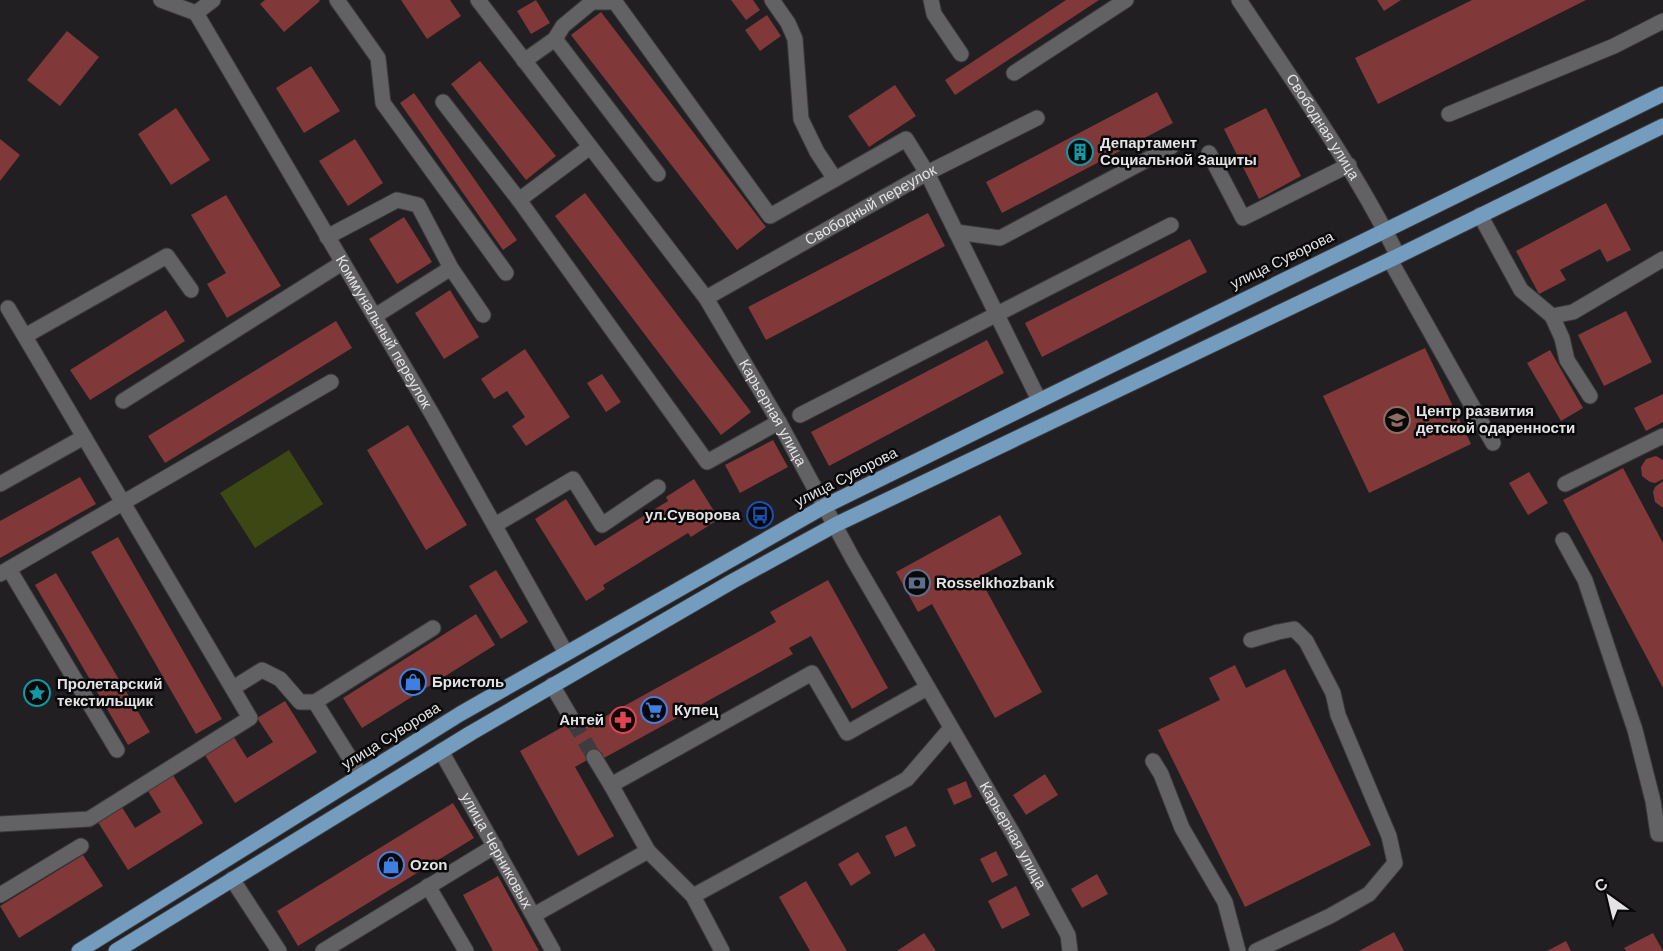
<svg xmlns="http://www.w3.org/2000/svg" width="1663" height="951" viewBox="0 0 1663 951" font-family="Arial,sans-serif">
	<style>
		.green { fill: #3d4714 }
		.building { fill: #813839 }
		.lines { fill: none; stroke-linecap: round; stroke-linejoin: round }
		.minor-tunnel { stroke: #3e3c3f; stroke-width: 15; stroke-dasharray: 15 8; stroke-linecap: butt }
		.minor-casing { stroke: #3a393b; stroke-width: 17 }
		.major-casing { stroke: #3a393b; stroke-width: 17 }
		.minor { stroke: #626163; stroke-width: 15 }
		.major { stroke: #749cbe; stroke-width: 15 }
		.labels { text-anchor: middle; stroke-width: 5; stroke-linejoin: round; paint-order: stroke }
		.street-label { font-size: 15px; fill: #e3e2e4; stroke: #0a090a }
		.poi-label { font-size: 15px; font-weight: bold; fill: #e3e2e4; stroke: #0a090a; text-anchor: start }
	</style>
	<rect width="100%" height="100%" fill="#211f22"/>
	<path class="green" d="M289,450L323,504L255,548L220,493Z"/>
	<path class="building" d="M265,0H319L320,1L284,32L260,4Z
		M401,0H450L461,16L427,39Z
		M536,0L550,23L531,34L517,11Z
		M731,0H753L760,10L746,20Z
		M1066,0H1099L955,95L945,80Z
		M1377,0H1401L1384,11Z
		M1472,0H1586L1378,104L1355,58Z
		M601,12L766,227L737,250L571,35Z
		M767,15L781,36L760,51L745,30Z
		M67,31L99,57L60,106L27,80Z
		M480,61L556,156L526,180L451,84Z
		M311,66L340,111L304,133L276,88Z
		M895,85L916,116L869,147L848,116Z
		M1157,92L1173,123L1002,213L986,182Z
		M414,93L517,240L503,250L400,103Z
		M176,108L210,160L171,185L138,134Z
		M1266,108L1301,176L1259,199L1224,129Z
		M0,139L20,155L0,181Z
		M355,139L383,183L348,206L319,161Z
		M585,193L751,412L721,435L555,216Z
		M226,195L281,286L227,318L207,284L226,273L191,215Z
		M1606,203L1631,250L1607,262L1600,249L1560,270L1566,280L1539,294L1516,251Z
		M928,213L945,246L766,340L748,307Z
		M404,217L432,262L397,284L369,239Z
		M1190,239L1207,272L1042,357L1025,323Z
		M450,290L479,337L444,359L415,313Z
		M166,310L185,341L90,400L70,370Z
		M1626,311L1652,362L1604,386L1578,335Z
		M336,321L352,348L165,463L148,436Z
		M987,340L1004,373L829,466L811,432Z
		M1425,348L1471,444L1369,493L1323,396Z
		M525,349L570,417L526,446L512,426L525,417L507,391L494,399L481,379Z
		M1550,350L1583,408L1561,421L1527,363Z
		M602,374L621,402L606,412L587,383Z
		M1663,394V422L1646,431L1634,408Z
		M408,425L467,525L426,550L367,450Z
		M773,440L788,467L740,493L725,465Z
		M1656,456L1663,460V479L1655,483L1650,482L1642,476L1641,467L1646,459Z
		M1623,468L1663,543V688L1563,500Z
		M1529,472L1548,503L1528,515L1509,483Z
		M80,477L96,504L0,558V521Z
		M694,479L719,519L691,537L688,533L603,585L605,589L586,601L535,519L566,499L595,546L668,501L666,497Z
		M1663,481V508L1655,502L1653,492L1655,487Z
		M1000,515L1022,554L979,577L1042,692L995,718L932,604L918,612L896,572Z
		M118,537L222,719L196,734L91,552Z
		M496,570L528,622L501,639L469,586Z
		M56,573L150,732L128,745L35,585Z
		M828,580L888,688L852,709L811,636L789,648L793,654L604,758L601,752L575,767L614,836L578,856L520,751L580,717L586,727L776,622L770,612Z
		M476,614L495,645L362,728L343,698Z
		M1235,665L1246,688L1285,669L1371,845L1245,907L1158,730L1220,700L1209,678Z
		M285,701L317,752L235,803L203,752L232,734L247,758L273,742L257,718Z
		M171,772L203,823L128,870L96,819L120,804L135,828L161,812L146,788Z
		M1045,774L1058,795L1026,815L1013,795Z
		M966,781L972,797L954,805L947,789Z
		M453,803L474,838L298,946L277,911Z
		M906,826L916,846L895,857L885,836Z
		M996,851L1008,875L992,883L980,859Z
		M858,852L871,873L851,886L838,864Z
		M83,855L103,886L19,938L0,906Z
		M1097,874L1108,894L1082,908L1071,889Z
		M498,876L539,951H493L463,895Z
		M806,881L847,951H810L779,897Z
		M1016,886L1030,915L1002,929L988,901Z
		M1394,932L1404,951H1359Z
		M924,933L936,951H897Z
		M1653,933L1663,951H1626L1624,948Z
		M1566,941L1571,951H1547Z"/>
	<g class="lines">
		<path class="minor-tunnel" d="M573,721L594,757"/>
		<defs>
			<g id="minor">
				<path d="M161,0L196,13L213,0"/>
				<path d="M337,0L378,58L383,103L506,273"/>
				<path id="s1" d="M478,0L706,298L779,422L853,559L1012,832L1068,935L1070,951"/>
				<path d="M772,0L788,23L795,39L801,119L817,152L835,179"/>
				<path d="M931,0L934,14L961,54"/>
				<path id="s2" d="M1239,0C1295,84 1353,166 1398,256"/>
				<path id="s3" d="M196,13L432,414L566,653"/>
				<path d="M524,61L555,39"/>
				<path d="M1014,73L1126,0"/>
				<path d="M443,102L519,200L590,147"/>
				<path d="M1449,114L1614,46L1663,21"/>
				<path d="M1209,153L1243,218L1349,165"/>
				<path d="M658,174L555,39L563,26L592,2H615L770,216L906,139L927,173L1039,400"/>
				<path d="M519,200L707,462L779,422"/>
				<path d="M1480,215L1521,290L1552,316L1573,312L1663,259"/>
				<path d="M956,232L1000,238L1171,147"/>
				<path d="M327,237L397,200L418,205L451,268L483,315"/>
				<path d="M1390,260L1493,443"/>
				<path id="s4" d="M706,298L927,173L1037,118"/>
				<path d="M375,316L451,268"/>
				<path d="M1552,316L1562,338L1567,360L1590,396"/>
				<path d="M25,336L167,256L191,290"/>
				<path d="M123,401L342,263"/>
				<path d="M800,415L1171,225"/>
				<path d="M0,484L84,437"/>
				<path d="M1565,484L1663,436"/>
				<path d="M495,525L573,479L602,525L658,487"/>
				<path d="M1563,540L1585,580L1635,730L1653,801L1658,834H1663"/>
				<path d="M9,569L117,750"/>
				<path d="M0,574L331,382"/>
				<path d="M1251,640L1278,632L1294,629L1306,641L1333,693L1338,715L1389,836L1395,863L1369,894L1330,916L1256,951"/>
				<path d="M552,685L573,721"/>
				<path d="M233,688L262,670L280,679L300,702H315"/>
				<path id="s5" d="M441,751L553,951"/>
				<path d="M594,757L611,785"/>
				<path d="M1153,761L1161,774L1182,828L1225,902L1238,951"/>
				<path d="M361,776L315,702L433,628"/>
				<path d="M0,824L89,819L250,718L8,308"/>
				<path d="M648,851L693,896L722,951"/>
				<path d="M232,879L279,951"/>
				<path d="M428,886L466,951"/>
				<path d="M0,895L81,846"/>
				<path d="M693,896L907,779L951,728"/>
				<path d="M534,915L648,851L611,785L812,673L847,733L927,688"/>
				<path d="M323,951L495,846"/>
			</g>
			<path id="major" d="M79,951L460,714L825,506L1663,94
				M116,951L471,733L733,581L835,525L1398,256L1663,126"/>
		</defs>
		<use href="#minor" class="minor-casing"/>
		<use href="#major" class="major-casing"/>
		<use href="#minor" class="minor"/>
		<use href="#major" class="major"/>
	</g>
	<defs>
		<symbol id="building-ring" viewBox="-11 -11 22 22"><circle r="9.5" fill="#0a090a" stroke="#0f9aa8" stroke-width="1.5"/><path d="M-4-6H4V6H1V3H-1V6H-4ZM-2.5-4.3h1.7v1.8h-1.7ZM.8-4.3h1.7v1.8H.8ZM-2.5-1h1.7V.8h-1.7ZM.8-1h1.7V.8H.8Z" fill="#0f9aa8"/></symbol>
		<symbol id="school-ring" viewBox="-11 -11 22 22"><circle r="9.5" fill="#0a090a" stroke="#8d6e63" stroke-width="1.5"/><path d="M0-5L7-2L0 1L-7-2ZM-4 1L0 2.5L4 1V4Q0 6-4 4Z" fill="#8d6e63"/></symbol>
		<symbol id="bus-ring" viewBox="-11 -11 22 22"><circle r="9.5" fill="#0a090a" stroke="#1a4fb4" stroke-width="1.5"/><path d="M-5-6H5V4H4V6H2V4H-2V6H-4V4H-5ZM-3.5-4V0h7V-4ZM-3.5 1.2v1.5H-2V1.2ZM2 1.2v1.5H3.5V1.2Z" fill="#1a4fb4"/></symbol>
		<symbol id="bank-ring" viewBox="-11 -11 22 22"><circle r="9.5" fill="#0a090a" stroke="#5c6f8a" stroke-width="1.5"/><path d="M-6-4H6V4H-6ZM0-2.3a2.3 2.3 0 1 0 0 4.6a2.3 2.3 0 1 0 0-4.6Z" fill="#5c6f8a"/></symbol>
		<symbol id="shop-ring" viewBox="-11 -11 22 22"><circle r="9.5" fill="#0a090a" stroke="#3f7fe0" stroke-width="1.5"/><path d="M-5-2.5h2.3a2.7 3.5 0 0 1 5.4 0H5L5.5 6h-11ZM-1.5-2.5h3a1.5 2.3 0 0 0-3 0Z" fill="#3f7fe0"/></symbol>
		<symbol id="sight-ring" viewBox="-11 -11 22 22"><circle r="9.5" fill="#0a090a" stroke="#0f9aa8" stroke-width="1.5"/><path d="M0-6L1.8-2.2L6-1.7L2.9 1.2L3.7 5.4L0 3.3L-3.7 5.4L-2.9 1.2L-6-1.7L-1.8-2.2Z" fill="#0f9aa8"/></symbol>
		<symbol id="supermarket-ring" viewBox="-11 -11 22 22"><circle r="9.5" fill="#0a090a" stroke="#3f7fe0" stroke-width="1.5"/><path d="M-6-5.5h2.5l.6 2H6L4.5 2H-2.5L-4.4-4H-6ZM-1.5 3.2a1.3 1.3 0 1 0 .1 0ZM3 3.2a1.3 1.3 0 1 0 .1 0Z" fill="#3f7fe0"/></symbol>
		<symbol id="pharmacy-ring" viewBox="-11 -11 22 22"><circle r="9.5" fill="#0a090a" stroke="#e0444e" stroke-width="1.5"/><path d="M-2-6h4v4h4v4h-4v4h-4v-4h-4v-4h4Z" fill="#e0444e"/></symbol>
	</defs>
	<g fill-rule="evenodd">
		<use href="#building-ring" x="1065" y="137" width="30" height="30"/>
		<use href="#school-ring" x="1382" y="405" width="30" height="30"/>
		<use href="#bus-ring" x="745" y="500" width="30" height="30"/>
		<use href="#bank-ring" x="902" y="568" width="30" height="30"/>
		<use href="#shop-ring" x="398" y="667" width="30" height="30"/>
		<use href="#sight-ring" x="22" y="678" width="30" height="30"/>
		<use href="#supermarket-ring" x="639" y="695" width="30" height="30"/>
		<use href="#pharmacy-ring" x="608" y="705" width="30" height="30"/>
		<use href="#shop-ring" x="376" y="850" width="30" height="30"/>
	</g>
	<g class="labels">
		<g class="street-label">
			<text dy="5" stroke="none"><textPath href="#s2" startOffset="152">Свободная улица</textPath></text>
			<text dy="5" stroke="none"><textPath href="#s4" startOffset="189">Свободный переулок</textPath></text>
			<text transform="translate(1282 260) rotate(-26)" y="5">улица Суворова</text>
			<text dy="5" stroke="none"><textPath href="#s3" startOffset="370">Коммунальный переулок</textPath></text>
			<text dy="5" stroke="none"><textPath href="#s1" startOffset="508">Карьерная улица</textPath></text>
			<text transform="translate(846 477) rotate(-27)" y="5">улица Суворова</text>
			<text transform="translate(391 736) rotate(-32)" y="5">улица Суворова</text>
			<text dy="5" stroke="none"><textPath href="#s1" startOffset="994">Карьерная улица</textPath></text>
			<text dy="5" stroke="none"><textPath href="#s5" startOffset="114">улица Черниковых</textPath></text>
		</g>
		<g class="poi-label">
			<text x="1100" y="148">Департамент<tspan x="1100" dy="17">Социальной Защиты</tspan></text>
			<text x="1416" y="416">Центр развития<tspan x="1416" dy="17">детской одаренности</tspan></text>
			<text x="740" y="520" text-anchor="end">ул.Суворова</text>
			<text x="936" y="588">Rosselkhozbank</text>
			<text x="432" y="687">Бристоль</text>
			<text x="57" y="689">Пролетарский<tspan x="57" dy="17">текстильщик</tspan></text>
			<text x="674" y="715">Купец</text>
			<text x="604" y="725" text-anchor="end">Антей</text>
			<text x="410" y="870">Ozon</text>
		</g>
	</g>
	<g transform="translate(1609 897) rotate(326)" stroke="#0a090a" stroke-width="4.5" paint-order="stroke">
	<path d="M0-4.5L10 22L0 15L-10 22Z" fill="#e3e2e4"/>
	<text y="-9" font-size="16" font-weight="bold" text-anchor="middle" fill="#e3e2e4">С</text>
	</g>
</svg>
